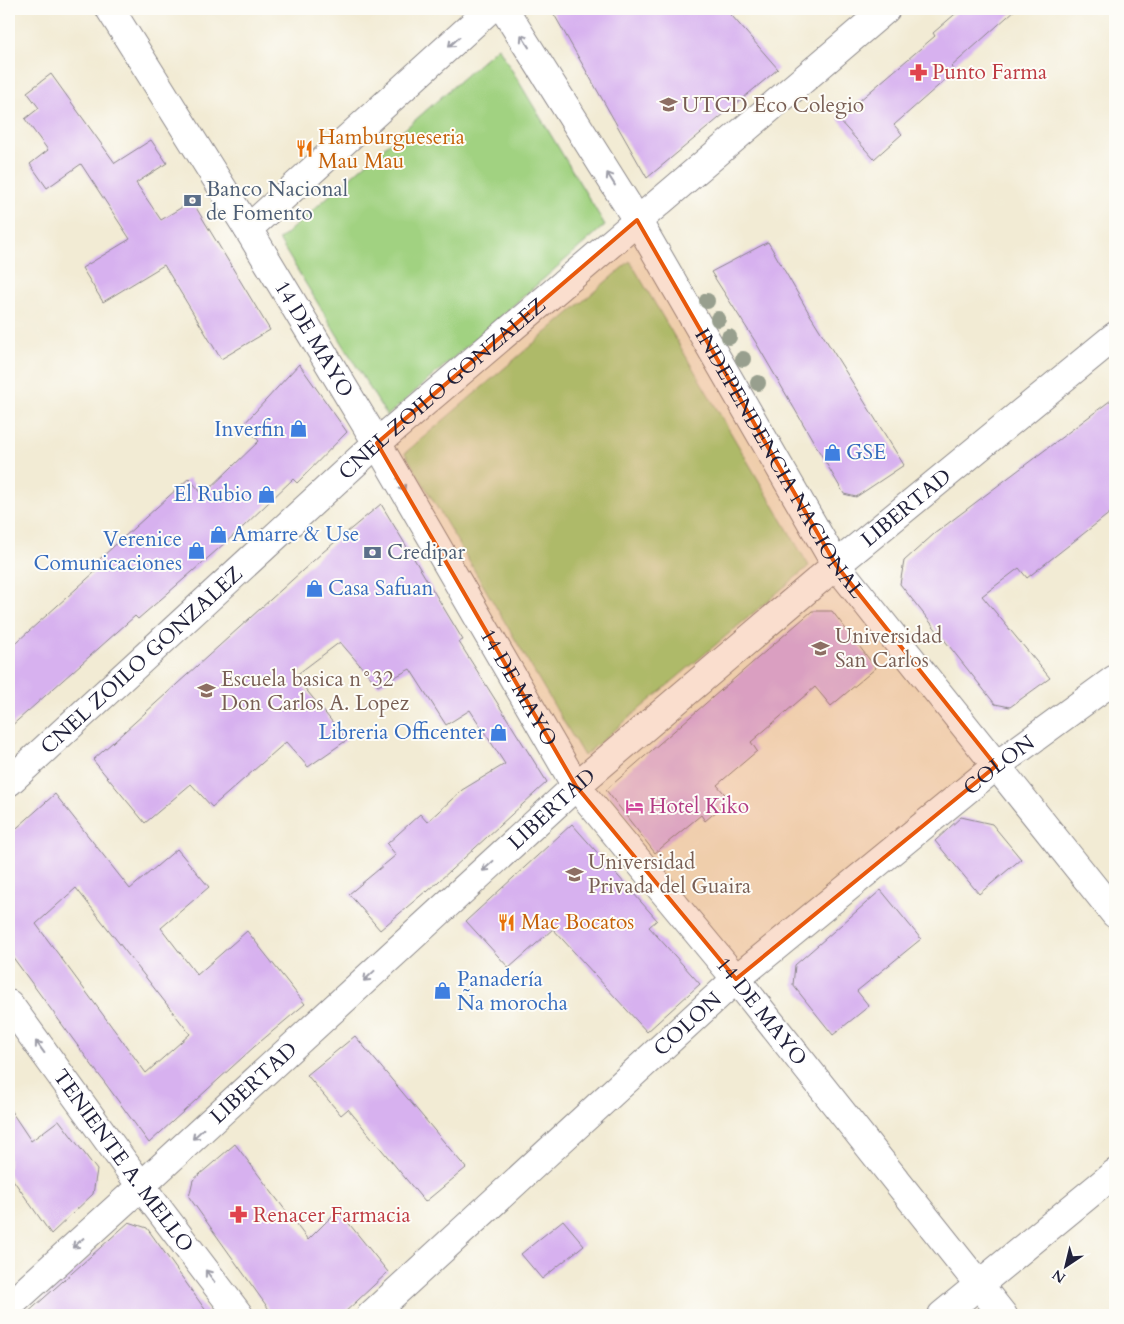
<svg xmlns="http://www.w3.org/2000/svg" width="1124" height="1324" viewBox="0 0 1124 1324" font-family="Cardo,serif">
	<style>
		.green { fill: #a1d281; stroke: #627a5e }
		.building { fill: #d7b1ef; fill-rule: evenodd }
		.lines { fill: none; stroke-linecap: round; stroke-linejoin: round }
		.minor-casing { stroke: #8a8688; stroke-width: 30 }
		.tertiary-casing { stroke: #8a8688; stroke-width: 30 }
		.secondary-casing { stroke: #8a8688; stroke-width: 30 }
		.minor { stroke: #fff; stroke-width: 28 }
		.tertiary { stroke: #fff; stroke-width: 28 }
		.secondary { stroke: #fff; stroke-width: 28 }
		.tree { fill: #989f8e }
		.oneway { stroke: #9c9ca7 }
		.marked { fill: #e8590c; fill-opacity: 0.2; stroke: #e8590c; stroke-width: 4; stroke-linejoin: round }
		.labels { text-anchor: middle; stroke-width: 4; stroke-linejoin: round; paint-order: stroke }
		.health-label { font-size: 21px; fill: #be3a42; stroke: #fdfcf7; text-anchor: start }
		.education-label { font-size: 21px; fill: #785e54; stroke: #fdfcf7; text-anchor: start }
		.food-label { font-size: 21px; fill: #c56008; stroke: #fdfcf7; text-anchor: start }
		.service-label { font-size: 21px; fill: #4e5e75; stroke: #fdfcf7; text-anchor: start }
		.street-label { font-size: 21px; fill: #22223b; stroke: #fdfcf7 }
		.shop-label { font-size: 21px; fill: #366cbe; stroke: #fdfcf7; text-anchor: end }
		.hotel-label { font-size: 21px; fill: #b23c85; stroke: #fdfcf7; text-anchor: start }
	</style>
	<rect width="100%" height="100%" fill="#fdfcf7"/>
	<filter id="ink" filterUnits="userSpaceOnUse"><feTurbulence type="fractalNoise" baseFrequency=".02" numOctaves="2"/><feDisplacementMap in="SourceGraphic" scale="10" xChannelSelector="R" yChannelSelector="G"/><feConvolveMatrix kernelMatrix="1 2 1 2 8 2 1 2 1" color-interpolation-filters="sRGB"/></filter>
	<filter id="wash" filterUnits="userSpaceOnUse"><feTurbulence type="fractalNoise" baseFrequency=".0096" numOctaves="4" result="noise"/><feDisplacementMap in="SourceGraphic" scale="20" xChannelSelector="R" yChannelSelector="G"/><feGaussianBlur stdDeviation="1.12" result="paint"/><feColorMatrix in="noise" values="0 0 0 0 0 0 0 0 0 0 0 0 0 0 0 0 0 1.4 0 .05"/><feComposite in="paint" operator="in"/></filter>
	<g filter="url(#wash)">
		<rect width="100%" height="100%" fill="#f2ebd4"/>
		<path class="green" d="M498,47L605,225L387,416L279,240Z
			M630,261L809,566L584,756L405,453Z"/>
		<g id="blocks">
			<path class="building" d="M551,9H726L778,69L647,178Z
				M961,9H1016L951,67L955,71L894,125L902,134L874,159L838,119L935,36L933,33Z
				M51,74L115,163L151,140L167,163L136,183L161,220L192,201L270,330L221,359L164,265L103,302L82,268L130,239L81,164L47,188L30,164L48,150L25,119L39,108L27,92Z
				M768,242L809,313L904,465L856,497L844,494L755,341L711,272Z
				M299,364L347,432L297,483L293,479L242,528L168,593L138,619L135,616L9,728V649L96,571L92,566L189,478L203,495L259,441L244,424Z
				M1115,397V509L1027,578L1019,568L982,596L1050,678L1010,707L995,704L900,584L904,561L934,534Z
				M381,504L463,640L459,642L547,782L427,892L426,891L380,930L349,894L396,855L387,844L420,814L427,822L462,790L505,764L470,710L446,725L410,669L378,686L340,642L295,676L347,740L308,767L286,742L212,807L191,784L145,823L93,760L323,552Z
				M812,611H832L876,668L831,706L815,687L751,742L757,751L717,785L730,800L705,821L701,815L655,853L606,790Z
				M55,794L130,889L177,849L209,887L161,928L197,975L247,931L305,1004L254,1047L149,1143L9,952V835ZM76,888L190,1034L146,1073L36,924Z
				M961,817L992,824L1021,859L979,894L935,841Z
				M572,824L657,920L649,927L700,984L647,1032L553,929L509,968L466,921Z
				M881,890L921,939L857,991L869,1006L833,1035L793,985L795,965Z
				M355,1036L466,1168L425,1202L348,1109L341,1115L307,1075Z
				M9,1108L31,1141L59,1120L97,1170L93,1194L51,1234L9,1174Z
				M235,1144L308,1240L338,1210L388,1272L342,1315H273L189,1197L193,1180Z
				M563,1220L584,1245L542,1279L521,1254Z
				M129,1222L147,1228L209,1315H25Z"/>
		</g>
	</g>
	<g filter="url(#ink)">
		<use href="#blocks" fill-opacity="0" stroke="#8a8688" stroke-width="1"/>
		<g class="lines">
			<defs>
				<g id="minor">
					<path id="s1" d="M110,9L248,229L377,443L576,786L736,979L1003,1315"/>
					<path d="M504,9L637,220"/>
					<path d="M248,229L490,9"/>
					<path id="s2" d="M9,1004L141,1186L239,1315"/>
					<path id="s3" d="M9,1306L141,1186L576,786L836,565L1115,336"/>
					<path id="s4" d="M371,1315L736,979L996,766L1115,679"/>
					<path d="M942,1315L1115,1173"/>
				</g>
				<g id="tertiary">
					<path id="s5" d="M637,220L836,565L1115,914"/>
				</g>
				<g id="secondary">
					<path id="s6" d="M9,782L377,443L886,9"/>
				</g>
			</defs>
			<use href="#minor" class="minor-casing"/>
			<use href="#tertiary" class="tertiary-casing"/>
			<use href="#secondary" class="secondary-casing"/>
			<use href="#minor" class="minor"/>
			<use href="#tertiary" class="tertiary"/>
			<use href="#secondary" class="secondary"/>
		</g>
		<g class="tree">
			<circle cx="707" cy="301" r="8"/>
			<circle cx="718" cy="319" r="8"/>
			<circle cx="729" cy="337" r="8"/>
			<circle cx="743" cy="359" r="8"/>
			<circle cx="758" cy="383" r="8"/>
		</g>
		<defs><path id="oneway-shaft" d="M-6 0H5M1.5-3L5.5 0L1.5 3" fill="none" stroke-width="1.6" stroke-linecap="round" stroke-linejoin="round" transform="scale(1.25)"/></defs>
		<g class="oneway">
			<use href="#oneway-shaft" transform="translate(525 41) rotate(-122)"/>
			<use href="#oneway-shaft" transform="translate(454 42) rotate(138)"/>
			<use href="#oneway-shaft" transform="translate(611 179) rotate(-122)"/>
			<use href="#oneway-shaft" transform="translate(401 485) rotate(60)"/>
			<use href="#oneway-shaft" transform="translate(488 866) rotate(137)"/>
			<use href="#oneway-shaft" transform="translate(369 976) rotate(137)"/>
			<use href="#oneway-shaft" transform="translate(40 1047) rotate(-126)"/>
			<use href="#oneway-shaft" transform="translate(198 1134) rotate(137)"/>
			<use href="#oneway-shaft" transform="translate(78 1243) rotate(138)"/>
			<use href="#oneway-shaft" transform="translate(210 1276) rotate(-127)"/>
		</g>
	</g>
	<path class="marked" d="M637,220L836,565L996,766L736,979L576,786L377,443Z"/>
	<defs>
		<symbol id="pharmacy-bare" viewBox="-9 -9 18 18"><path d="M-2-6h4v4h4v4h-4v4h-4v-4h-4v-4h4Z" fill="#e0444e" stroke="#fdfcf7" stroke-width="2.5" paint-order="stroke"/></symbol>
		<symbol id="university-bare" viewBox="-9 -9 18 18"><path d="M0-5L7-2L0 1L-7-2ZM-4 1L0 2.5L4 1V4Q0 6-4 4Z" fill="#8d6e63" stroke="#fdfcf7" stroke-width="2.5" paint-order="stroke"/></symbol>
		<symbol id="restaurant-bare" viewBox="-9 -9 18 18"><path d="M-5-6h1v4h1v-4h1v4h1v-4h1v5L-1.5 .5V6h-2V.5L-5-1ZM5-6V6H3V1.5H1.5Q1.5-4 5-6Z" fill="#e8710a" stroke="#fdfcf7" stroke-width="2.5" paint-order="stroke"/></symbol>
		<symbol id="bank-bare" viewBox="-9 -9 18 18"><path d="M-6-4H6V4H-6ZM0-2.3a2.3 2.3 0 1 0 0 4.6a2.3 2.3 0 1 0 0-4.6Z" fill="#5c6f8a" stroke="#fdfcf7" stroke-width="2.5" paint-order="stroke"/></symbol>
		<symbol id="shop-bare" viewBox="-9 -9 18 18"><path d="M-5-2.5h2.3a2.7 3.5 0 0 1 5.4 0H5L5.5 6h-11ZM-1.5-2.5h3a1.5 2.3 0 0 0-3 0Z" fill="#3f7fe0" stroke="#fdfcf7" stroke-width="2.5" paint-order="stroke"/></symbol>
		<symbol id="school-bare" viewBox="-9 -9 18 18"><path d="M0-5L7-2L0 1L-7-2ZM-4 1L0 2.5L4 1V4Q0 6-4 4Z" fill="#8d6e63" stroke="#fdfcf7" stroke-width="2.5" paint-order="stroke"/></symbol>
		<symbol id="hotel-bare" viewBox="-9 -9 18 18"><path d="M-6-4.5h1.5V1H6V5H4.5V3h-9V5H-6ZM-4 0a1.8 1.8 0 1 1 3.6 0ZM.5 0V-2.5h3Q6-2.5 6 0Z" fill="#d1479c" stroke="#fdfcf7" stroke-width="2.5" paint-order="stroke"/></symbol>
	</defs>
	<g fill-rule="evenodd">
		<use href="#pharmacy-bare" x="906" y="60" width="25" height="25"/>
		<use href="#university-bare" x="656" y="92" width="25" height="25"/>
		<use href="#restaurant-bare" x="292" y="136" width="25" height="25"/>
		<use href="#bank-bare" x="180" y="188" width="25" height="25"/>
		<use href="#shop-bare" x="286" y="416" width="25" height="25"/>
		<use href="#shop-bare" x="820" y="440" width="25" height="25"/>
		<use href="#shop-bare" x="254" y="482" width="25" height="25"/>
		<use href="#shop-bare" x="206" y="522" width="25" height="25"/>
		<use href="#shop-bare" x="184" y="538" width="25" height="25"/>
		<use href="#bank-bare" x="360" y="540" width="25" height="25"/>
		<use href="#shop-bare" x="302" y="576" width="25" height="25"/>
		<use href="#university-bare" x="808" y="636" width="25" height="25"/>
		<use href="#school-bare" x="194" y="678" width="25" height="25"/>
		<use href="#shop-bare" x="486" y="720" width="25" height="25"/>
		<use href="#hotel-bare" x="622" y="794" width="25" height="25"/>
		<use href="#university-bare" x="562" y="862" width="25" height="25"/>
		<use href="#restaurant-bare" x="494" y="910" width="25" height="25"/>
		<use href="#shop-bare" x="430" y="978" width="25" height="25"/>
		<use href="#pharmacy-bare" x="226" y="1202" width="25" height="25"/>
	</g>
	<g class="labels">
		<g class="health-label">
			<text x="932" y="79">Punto Farma</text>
			<text x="253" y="1222">Renacer Farmacia</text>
		</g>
		<g class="education-label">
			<text x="682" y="112">UTCD Eco Colegio</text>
			<text x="835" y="643">Universidad<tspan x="835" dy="24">San Carlos</tspan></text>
			<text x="221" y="686">Escuela basica n°32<tspan x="221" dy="24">Don Carlos A. Lopez</tspan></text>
			<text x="588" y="869">Universidad<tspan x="588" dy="24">Privada del Guaira</tspan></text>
		</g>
		<g class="food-label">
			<text x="318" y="144">Hamburgueseria<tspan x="318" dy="24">Mau Mau</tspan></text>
			<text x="521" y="929">Mac Bocatos</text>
		</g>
		<g class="service-label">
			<text x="206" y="196">Banco Nacional<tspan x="206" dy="24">de Fomento</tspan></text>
			<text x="387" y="559">Credipar</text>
		</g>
		<g class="street-label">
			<text dy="7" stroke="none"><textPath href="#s1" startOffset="388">14 DE MAYO</textPath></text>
			<text dy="7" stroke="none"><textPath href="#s6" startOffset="585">CNEL ZOILO GONZALEZ</textPath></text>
			<text dy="7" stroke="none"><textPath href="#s5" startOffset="282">INDEPENDENCIA NACIONAL</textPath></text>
			<text dy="7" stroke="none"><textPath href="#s3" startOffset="1201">LIBERTAD</textPath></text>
			<text dy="7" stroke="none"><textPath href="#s6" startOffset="180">CNEL ZOILO GONZALEZ</textPath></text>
			<text dy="7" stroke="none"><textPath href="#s1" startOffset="792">14 DE MAYO</textPath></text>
			<text dy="7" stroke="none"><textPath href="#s4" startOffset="835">COLON</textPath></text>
			<text dy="7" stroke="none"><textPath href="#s3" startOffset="736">LIBERTAD</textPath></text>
			<text dy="7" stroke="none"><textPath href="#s1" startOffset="1198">14 DE MAYO</textPath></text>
			<text dy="7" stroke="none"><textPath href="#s4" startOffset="430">COLON</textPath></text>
			<text dy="7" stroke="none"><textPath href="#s3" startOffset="331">LIBERTAD</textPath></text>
			<text dy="7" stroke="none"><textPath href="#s2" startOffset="194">TENIENTE A. MELLO</textPath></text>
		</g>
		<g class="shop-label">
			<text x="285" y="436">Inverfin</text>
			<text x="846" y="459" text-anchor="start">GSE</text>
			<text x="252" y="501">El Rubio</text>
			<text x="232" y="541" text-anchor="start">Amarre &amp; Use</text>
			<text x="182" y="546">Verenice<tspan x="182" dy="24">Comunicaciones</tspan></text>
			<text x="328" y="595" text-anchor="start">Casa Safuan</text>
			<text x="485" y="739">Libreria Officenter</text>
			<text x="457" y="986" text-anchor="start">Panadería<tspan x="457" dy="24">Ña morocha</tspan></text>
		</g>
		<g class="hotel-label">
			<text x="649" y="813">Hotel Kiko</text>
		</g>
	</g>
	<rect width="1124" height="1324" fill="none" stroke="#fdfcf7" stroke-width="30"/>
	<g transform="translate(1066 1266) rotate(215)" stroke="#fdfcf7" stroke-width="4" paint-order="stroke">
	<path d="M0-4L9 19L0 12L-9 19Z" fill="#22223b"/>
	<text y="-8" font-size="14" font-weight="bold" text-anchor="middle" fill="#22223b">N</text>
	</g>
</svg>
